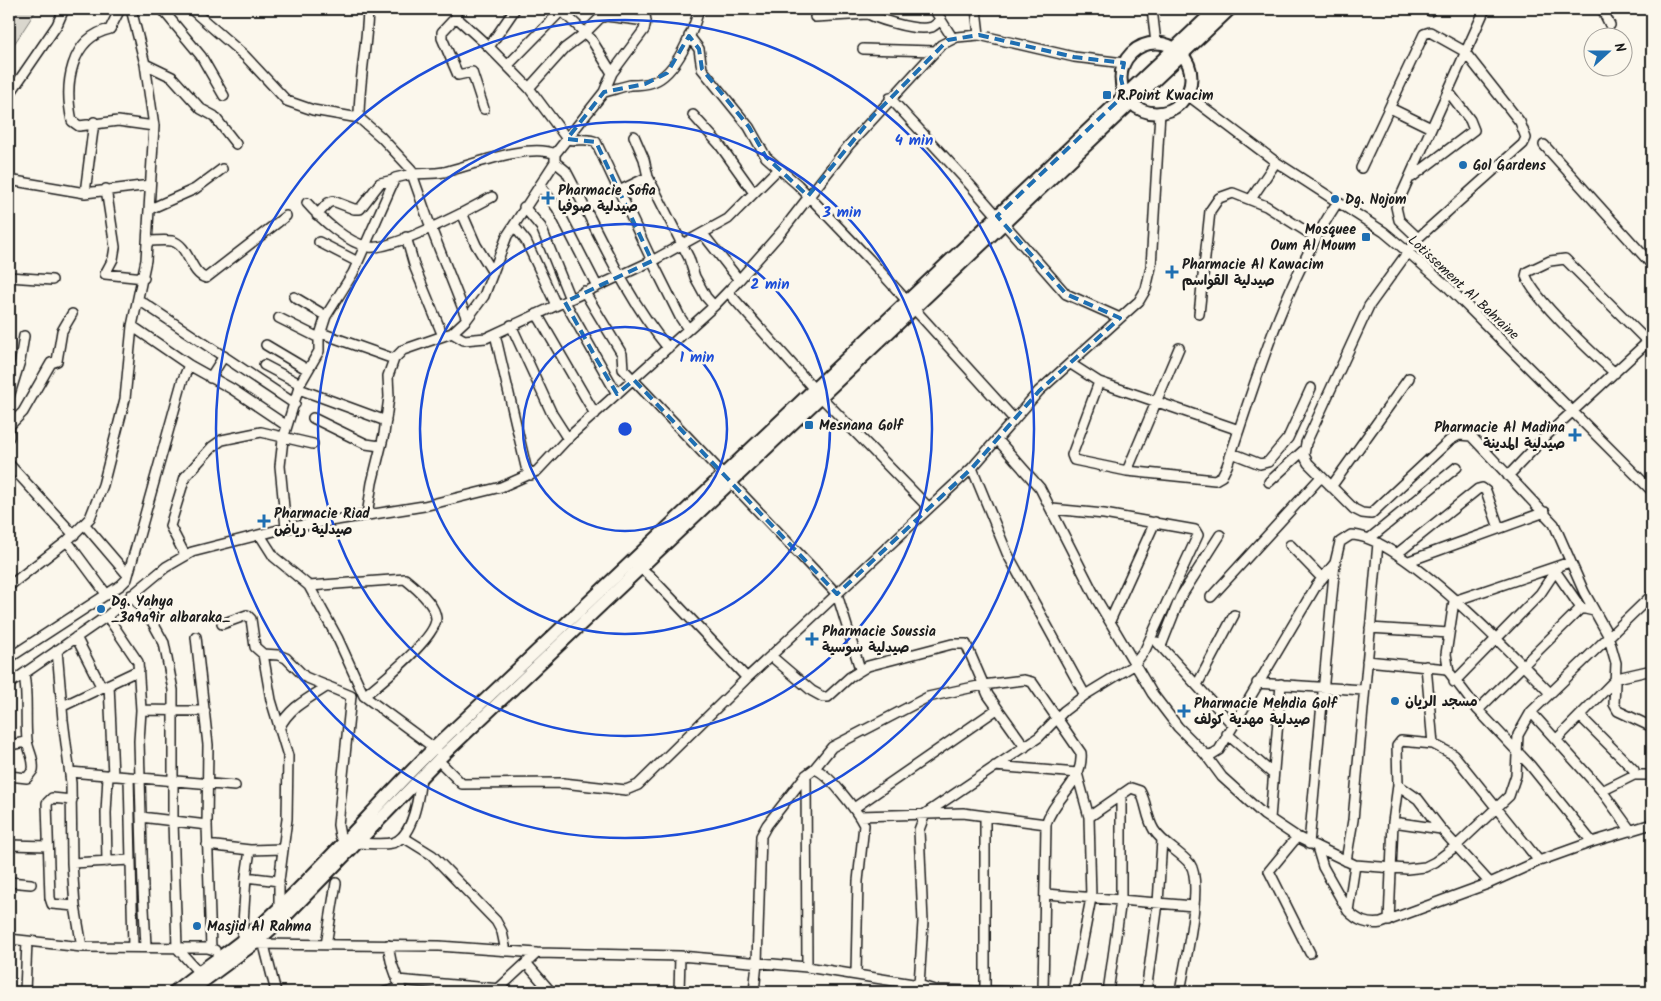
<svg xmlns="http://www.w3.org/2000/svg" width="1661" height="1001" viewBox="0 0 1661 1001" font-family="Kalam,'Playpen Sans Arabic',sans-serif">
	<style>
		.green { fill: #dad7ce; stroke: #7b7a75 }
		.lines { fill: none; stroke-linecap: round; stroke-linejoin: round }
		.minor-casing { stroke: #1c1c1c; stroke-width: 12 }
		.major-casing { stroke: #1c1c1c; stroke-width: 15 }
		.minor { stroke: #fbf7ec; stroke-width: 9 }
		.major { stroke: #fbf7ec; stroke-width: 11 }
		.marked { fill: none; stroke: #1f6fb2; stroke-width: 4; stroke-dasharray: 10 6; stroke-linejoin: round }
		.ring { fill: none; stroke: #1d4ed8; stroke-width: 2.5 }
		.poi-dot { fill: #1f6fb2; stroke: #fbf7ec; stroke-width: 2 }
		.labels { text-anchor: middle; stroke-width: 5; stroke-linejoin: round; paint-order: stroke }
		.poi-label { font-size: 14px; font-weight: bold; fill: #1c1c1c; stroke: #fbf7ec; text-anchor: start }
		.street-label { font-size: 14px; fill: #1c1c1c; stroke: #fbf7ec }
		.centre { fill: #1d4ed8; stroke: #fbf7ec; stroke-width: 2.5 }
		.ring-label { font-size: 15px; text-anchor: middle; font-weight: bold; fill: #1d4ed8; stroke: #fbf7ec; stroke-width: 5; stroke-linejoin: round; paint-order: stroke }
	</style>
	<rect width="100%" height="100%" fill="#fbf7ec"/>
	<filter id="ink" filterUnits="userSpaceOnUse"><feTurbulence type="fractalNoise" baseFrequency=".02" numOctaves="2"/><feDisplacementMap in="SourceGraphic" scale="10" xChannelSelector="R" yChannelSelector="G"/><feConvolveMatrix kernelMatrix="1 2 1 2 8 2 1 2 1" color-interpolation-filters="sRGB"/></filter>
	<g filter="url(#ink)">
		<path class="green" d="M9,9H37L9,52Z"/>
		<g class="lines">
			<defs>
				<path id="minor" d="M120,9L110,29C70,38 64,85 72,121L79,126L118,121L154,126
					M162,9L201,56L224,96
					M191,9L245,56L287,101L313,110L359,118
					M368,9C367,46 359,81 359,118L381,137L411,169L412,174C423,173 433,174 444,172C470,166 530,142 555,154
					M456,9V17L489,47
					M515,9L489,47L529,88L565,48L585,33L591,39L612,73
					M858,9C873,18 915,32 932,27C936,25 938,22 941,19
					M934,9L953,39
					M976,9L979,35
					M1152,9L1156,43
					M1485,9L1396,207L1399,220L1418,238L1369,306L1306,443L1304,455L1308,463L1354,509L1362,513L1371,514L1450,440L1459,435L1471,436L1554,524L1584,592L1608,635L1616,663L1614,704L1618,711L1652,727
					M1602,9L1610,25
					M1430,11L1431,9
					M456,17L442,32V38L458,75L472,72L484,109
					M815,17L867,14
					M689,36L699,49L702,69L749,127L766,157L798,185L869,259L1013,418
					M863,49L934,51
					M145,64L172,77L201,109L214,116L236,144
					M508,65L559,13H564L585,33L600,18L606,16L646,21
					M604,92C612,90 621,87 630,85C638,85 645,85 653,82C677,73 693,32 699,9
					M1186,94L1276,162L1384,232L1409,253L1447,286L1652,491
					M9,95L57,25L64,9
					M890,98L964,178L1066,294L1120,318
					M1390,108L1431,128
					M693,115L719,144L754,193
					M634,136L644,159L648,177L689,258L695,277L706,297L714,306
					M1544,145L1652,265
					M555,162L566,171C598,231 624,295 668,348
					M1361,168L1424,34L1430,32L1464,51L1520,122L1526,138L1523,144L1418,238
					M1412,177L1474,130L1470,120L1448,91
					M9,180L85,193L150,185
					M540,186L557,208L597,286
					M106,189L115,247L113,259L105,274L144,278
					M619,191L648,177
					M85,193L94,122
					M1251,199L1276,162
					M307,203C320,218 347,243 369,247C387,250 444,222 462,213L476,245L492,271
					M524,207L541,227L570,299
					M150,209L195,189L222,169
					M462,213L492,197
					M317,215L328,203L333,201L354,209H360L380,183L394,180
					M514,226L526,241L556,305
					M703,234L739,280
					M406,237L415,268L443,336
					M148,241C156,241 165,240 172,241C189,245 190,274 206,278L286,216
					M319,242L356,261
					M9,277L52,280
					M584,291L622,354L623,369L837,594L860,669
					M728,292L821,397L929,508
					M294,297L326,316
					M139,300L295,404
					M565,302L617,394
					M537,314L595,414
					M1199,314L1210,211L1219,198L1233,193L1266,206L1315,237
					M279,318L319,338
					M511,325L552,414L568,439
					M132,326L189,365L232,389L287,426
					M688,329L680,317L652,261L728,219L778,169
					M321,333L394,359
					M452,333L464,340L486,338L652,261L596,142C587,137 577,142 567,139L529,88
					M495,334L526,467L531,475
					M266,345L308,370
					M1179,348L1127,471L1215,480L1222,476L1227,466C1257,376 1285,282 1337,203
					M1071,364L1099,382L1072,455L1074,460L1127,471
					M264,365L300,384
					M1615,373C1594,355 1534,299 1526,276L1527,272L1550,261L1565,259L1648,342
					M210,378L224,356
					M1099,382L1239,430
					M299,389L386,421
					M9,397L20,361L24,336
					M313,418L366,444L380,446
					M9,424V437
					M9,426L23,412L51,363L57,361L62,331L72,314
					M997,439L1040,488L1097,600L1152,693L1178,727L1205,754L1222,777L1264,815L1297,837L1355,865L1407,869L1425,867L1435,862L1456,846L1509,796L1516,775L1518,735L1531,712L1652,595
					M1232,453L1260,464L1268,462L1288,438L1311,388
					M9,464L74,535
					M972,468L1007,553L1085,695
					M1508,476L1548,434L1652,338
					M1269,482L1304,450
					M1331,487L1409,378
					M367,515L372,483L384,434L389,397L388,376L394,359L403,350L452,333L467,319L484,296L507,236L555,162V154L604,92L612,73L644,30L646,21L644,9
					M85,525L126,573
					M286,528L280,466L283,439L300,384L319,351V338L326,316L353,273L395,178L412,174L431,228L467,319
					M260,535L274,557L309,586L338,639L364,696L437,750
					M1369,539L1457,467
					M67,541L107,595
					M1290,545L1322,578
					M1398,553L1478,489L1482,488L1486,491L1499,528
					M185,555L170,526L185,477L212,447L222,440L261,432L313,444
					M1409,561L1545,512
					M1570,562L1454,601L1446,654L1449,672L1478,710L1530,765L1592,842
					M636,565L649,575L747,678
					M1556,572L1581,608L1594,611
					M9,586L67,541L90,518L103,485L125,399L132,326L146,260L154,126L145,64L131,9
					M309,586L405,579C415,587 435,604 436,618C437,637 380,683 364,696
					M131,595L153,623L164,643L173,690V821L177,948L202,976
					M1211,597L1321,477
					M107,616L138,662L141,710L139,741L143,889L146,946
					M1110,621L1155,522
					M222,624L247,615L251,619L255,647L263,654L271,700L288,756L287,819L279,881V907
					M1370,628L1449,633
					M76,637L101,686
					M196,637L208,745L207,825L211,949
					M1157,642L1233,725
					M1161,646L1180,598L1220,535
					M57,650L63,720L71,783L72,863L75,906L82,947
					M263,654L278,655L286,658L305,677L351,696L338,825L340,836L349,842
					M771,656L812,691L823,697H828L850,677L868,666L952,644H966L988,695L1025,747
					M9,658L121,585L127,579L182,382L189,365
					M1367,661L1447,669
					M1426,666L1433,744
					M1454,682L1540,594L1558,567
					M1257,683L1363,690
					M9,684L107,616L166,567L192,552L286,528L424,506L501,487L537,471L570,436L714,306L739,280L783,230L849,145L941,45L957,37L979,35L1074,57L1124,63
					M109,684L113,776
					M1197,685L1234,615
					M63,706L139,670
					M141,710L205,711
					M1478,710L1581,608
					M1531,712L1602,791L1631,831
					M1580,716L1634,770V775L1602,791
					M279,729C288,708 309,698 328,686
					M1227,734L1273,774
					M1557,739L1617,678L1652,670
					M9,745L27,742
					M1205,754L1211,755L1219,750L1316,586L1335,563L1340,542L1351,535C1399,535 1514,656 1549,692
					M438,760L462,784L563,783L626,790L638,785L747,678L972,468L1039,391L1139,301L1146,289L1151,267L1160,112
					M995,766L1077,773L1089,817
					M814,769L832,747L928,697L983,685L1024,680L1032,682L1081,753C1084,782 1053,799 1046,824L1043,992
					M70,772L235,786
					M806,775L807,967
					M1634,775H1652
					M9,776L27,778L33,770C35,759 28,751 27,740C25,718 28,696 24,674
					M129,777L133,947
					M1398,785L1418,799L1441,829L1490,883
					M72,800L52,798L47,803L50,898L52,904L75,906
					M854,808L997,709
					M859,816L963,813L1046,824
					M141,817L207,825
					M1270,819L1281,684
					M1393,822L1441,829
					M403,837L432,855L496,921L502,932L506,951
					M1297,837L1269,871L1310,953
					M355,843C367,843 380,845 392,843C413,838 419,795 421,777
					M1309,844L1335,563
					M9,845L48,846
					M207,845L250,850L283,849
					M1317,847L1323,867L1348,911
					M1346,861L1353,820L1378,543
					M107,862L106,813L108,776
					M72,863L131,860
					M1355,865L1348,911C1358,921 1367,925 1381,923L1490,883L1539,861L1592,842L1652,824
					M246,877L279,881
					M9,882L31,884
					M1046,894L1194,906
					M1389,921L1393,822L1398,785L1397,746L1401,741L1433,744L1454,755L1539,861
					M9,939L82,947L207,948L215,950
					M242,939L246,877L250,850
					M254,944L439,946L537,953L680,956L807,967L919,985L934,990L1019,992
					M264,945L276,992
					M326,945L336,883
					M388,945L391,961L402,992
					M527,964L551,992
					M397,980L500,989
					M919,985L923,922L919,830L925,814L1039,737L1064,711L1085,695L1134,665L1145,650L1198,535L1195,530L1104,514L1052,509
					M985,990V816
					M25,992L27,941
					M385,992L400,988
					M495,992L537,953
					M679,992L680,956
					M754,992L757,963L761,836L767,825L806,775L814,769C828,772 857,811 864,825L858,881L856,973
					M1073,992L1091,898L1089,817L1131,788L1140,791C1147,803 1146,817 1154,830C1163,844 1179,851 1190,864C1204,883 1184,967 1180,992
					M1108,992L1121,900V794
					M1146,992L1158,903L1162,840"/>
				<path id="major" d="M1121 78a35 35 0 1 1 70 0a35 35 0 1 1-70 0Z
					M174,992C203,967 236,948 264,922C324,867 376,805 434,748L1216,9
					M189,992L254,944L286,916L438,760L1230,9"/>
			</defs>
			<use href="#minor" class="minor-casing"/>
			<use href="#major" class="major-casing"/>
			<use href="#minor" class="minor"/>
			<use href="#major" class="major"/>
		</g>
	</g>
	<path class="marked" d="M979,35L1074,57L1124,63L1121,79L1125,94L997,216L1066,294L1120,318L1039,391L972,468L837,594L634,380L617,394L597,360L565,302L652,261L596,142L567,139L604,92L645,84L667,73L689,36L699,49L702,69L749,127L766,157L808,196L874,115L948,40Z"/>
	<g class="ring">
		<circle cx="625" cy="429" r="102"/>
		<circle cx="625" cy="429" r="205"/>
		<circle cx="625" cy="429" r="307"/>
		<circle cx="625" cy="429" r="409"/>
	</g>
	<g class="poi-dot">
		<rect x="1102" y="90" width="10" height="10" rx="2.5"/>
		<circle cx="1463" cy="165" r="5"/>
		<path d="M545.5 190.5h5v5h5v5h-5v5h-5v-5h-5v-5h5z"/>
		<circle cx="1335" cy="199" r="5"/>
		<rect x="1361" y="232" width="10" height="10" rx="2.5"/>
		<path d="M1169.5 264.5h5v5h5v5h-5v5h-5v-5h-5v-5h5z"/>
		<rect x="804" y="420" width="10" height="10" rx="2.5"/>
		<path d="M1572.5 427.5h5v5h5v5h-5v5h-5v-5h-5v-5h5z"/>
		<path d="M261.5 513.5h5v5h5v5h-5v5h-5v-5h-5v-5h5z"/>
		<circle cx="101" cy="609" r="5"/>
		<path d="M809.5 631.5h5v5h5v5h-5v5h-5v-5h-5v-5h5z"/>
		<circle cx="1395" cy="701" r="5"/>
		<path d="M1181.5 703.5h5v5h5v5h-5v5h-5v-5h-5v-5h5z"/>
		<circle cx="197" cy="926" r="5"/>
	</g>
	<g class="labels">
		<g class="poi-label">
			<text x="1117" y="100">R.Point Kwacim</text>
			<text x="1473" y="170">Gol Gardens</text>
			<text x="558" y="195">Pharmacie Sofia<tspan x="558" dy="16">صيدلية صوفيا</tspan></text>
			<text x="1345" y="204">Dg. Nojom</text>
			<text x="1356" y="234" text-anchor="end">Mosquee<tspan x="1356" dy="16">Oum Al Moum</tspan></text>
			<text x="1182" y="269">Pharmacie Al Kawacim<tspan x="1182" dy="16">صيدلية القواسم</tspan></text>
			<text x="819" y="430">Mesnana Golf</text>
			<text x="1565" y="432" text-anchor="end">Pharmacie Al Madina<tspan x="1565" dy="16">صيدلية المدينة</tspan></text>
			<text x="274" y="518">Pharmacie Riad<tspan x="274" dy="16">صيدلية رياض</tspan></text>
			<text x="111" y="606">Dg. Yahya<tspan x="111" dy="16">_3a9a9ir albaraka_</tspan></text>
			<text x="822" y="636">Pharmacie Soussia<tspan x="822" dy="16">صيدلية سوسية</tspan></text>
			<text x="1405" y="706">مسجد الريان</text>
			<text x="1194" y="708">Pharmacie Mehdia Golf<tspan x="1194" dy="16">صيدلية مهدية كولف</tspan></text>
			<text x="207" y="931">Masjid Al Rahma</text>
		</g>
		<g class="street-label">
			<text transform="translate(1464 287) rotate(43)" y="5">Lotissement Al Bahraine</text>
		</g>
	</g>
	<circle cx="625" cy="429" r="8" class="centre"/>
	<g class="ring-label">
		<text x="914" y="145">4 min</text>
		<text x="842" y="217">3 min</text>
		<text x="770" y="289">2 min</text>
		<text x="697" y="362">1 min</text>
	</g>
	<rect width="1661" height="1001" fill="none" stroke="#fbf7ec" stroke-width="30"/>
	<rect x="15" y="15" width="1631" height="971" fill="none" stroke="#1c1c1c" stroke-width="2" filter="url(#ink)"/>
	<g transform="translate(1608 52) rotate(69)"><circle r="24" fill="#fbf7ec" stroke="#a29f99"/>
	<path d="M0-4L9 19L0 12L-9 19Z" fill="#1f6fb2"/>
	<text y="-8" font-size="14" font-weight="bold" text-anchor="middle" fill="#1c1c1c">N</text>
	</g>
</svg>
